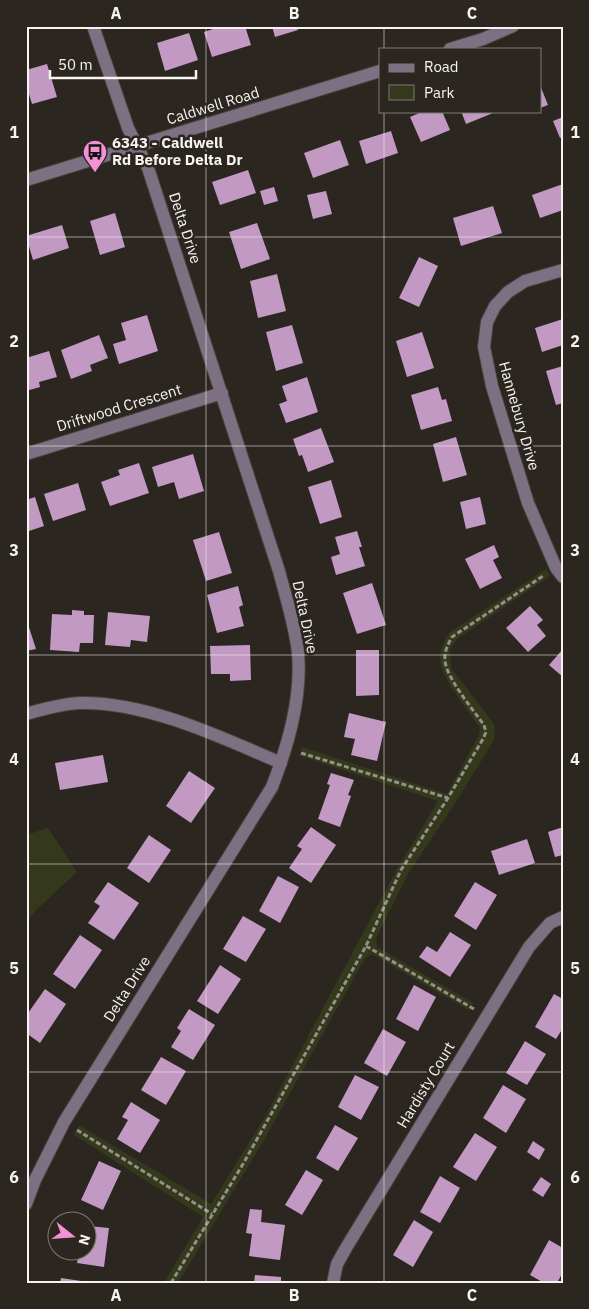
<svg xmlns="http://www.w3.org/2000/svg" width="589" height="1309" viewBox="0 0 589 1309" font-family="'IBM Plex Sans',sans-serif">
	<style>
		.green { fill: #34391b }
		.building { fill: #c299c3 }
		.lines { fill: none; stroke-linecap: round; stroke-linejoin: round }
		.minor-casing { stroke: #48433d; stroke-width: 14 }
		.path { stroke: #938f8a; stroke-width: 3; stroke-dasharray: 5 2.5; stroke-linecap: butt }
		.minor { stroke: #7e7083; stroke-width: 12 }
		.grid { fill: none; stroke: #f7f4f0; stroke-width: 1; stroke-opacity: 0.55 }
		.labels { text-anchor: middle; stroke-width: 5; stroke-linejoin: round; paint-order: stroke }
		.street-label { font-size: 15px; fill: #f7f4f0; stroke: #2b2620 }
		.poi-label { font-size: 15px; font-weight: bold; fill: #f7f4f0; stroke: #2b2620; text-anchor: start }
		.neatline { fill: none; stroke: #f7f4f0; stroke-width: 2 }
		.grid-label { font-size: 16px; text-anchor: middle; font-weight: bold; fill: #f7f4f0 }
	</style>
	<rect width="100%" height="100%" fill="#2b2620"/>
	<path class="green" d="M546,569L550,576L457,639L450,649L451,668L495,725L494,740L456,802L408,874L376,938L377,947L473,1003L470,1011L372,954L365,958L264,1140L178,1283H164L203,1217L74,1135L79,1125L211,1204L266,1115L397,869L438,801L300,756L302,747L447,794L479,735L480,728C469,711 445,683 441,665C438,653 443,641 450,632Z
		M48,828L77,872L36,910L26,924V835Z"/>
	<path class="building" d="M222,26H245L251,45L212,57L204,32Z
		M272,26H297L298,30L275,37Z
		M189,33L198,60L165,71L157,43Z
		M47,64L57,97L32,104L26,84V70Z
		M540,85L548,105L540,108Z
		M424,111H442L450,130L421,142L410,117Z
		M461,111H498L466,124Z
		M563,117V137L560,138L553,121Z
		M391,131L398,153L366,164L359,141Z
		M340,140L349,165L313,178L304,153Z
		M248,170L256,193L220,205L212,182Z
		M563,184V210L540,218L532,195Z
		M274,187L278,201L264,205L260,191Z
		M326,191L332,214L313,219L307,195Z
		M493,206L502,233L461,246L453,218Z
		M115,213L125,247L100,255L90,221Z
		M257,223L270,259L241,269L229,232Z
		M62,225L69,248L33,260L26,236Z
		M419,257L438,266L419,307L399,298Z
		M277,274L286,311L258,318L250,281Z
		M147,315L158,351L119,364L113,344L126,340L121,323Z
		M563,319V345L542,352L535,328Z
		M292,325L303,363L276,371L266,332Z
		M422,332L434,368L407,377L396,341Z
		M99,335L108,358L90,365L92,371L71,379L61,350Z
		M49,351L57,377L39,382L40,387L26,391V358Z
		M563,366V403L556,405L546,371Z
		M307,377L318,412L286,423L279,404L287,401L282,386Z
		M438,387L442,400L446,399L452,421L421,430L411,395Z
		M321,428L334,462L308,472L302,455L299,456L293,439Z
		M456,437L467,475L443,482L433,444Z
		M193,454L204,491L179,499L174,482L158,487L152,467Z
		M139,463L149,493L110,506L101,482L120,475L118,470Z
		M331,480L342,517L320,524L308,487Z
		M78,483L86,510L53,521L44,494Z
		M35,497L44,526L26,532V500Z
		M480,497L486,524L466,529L460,502Z
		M357,531L362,547H359L365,566L336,575L331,557L340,554L335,537Z
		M219,532L232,573L206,581L193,540Z
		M494,545L499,557L493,560L502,578L480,589L465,559Z
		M372,583L386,625L357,634L343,593Z
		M238,586L243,605L239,607L244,626L217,633L207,595Z
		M530,606L543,620L537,625L546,636L528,652L506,628Z
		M72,610L84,611V615H94L93,643H80L79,652L50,650L52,614L72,615Z
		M108,612L150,616L147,642L131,640L130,647L105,645Z
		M26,618L36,649L26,651Z
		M250,645L251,680L230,681V674H211L210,646Z
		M563,649V677L549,665Z
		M356,650H379V695L356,696Z
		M349,713L386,722L377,761L351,755L355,739L344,737Z
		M103,755L108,782L60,790L55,763Z
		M189,771L215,788L191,823L166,806Z
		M331,773L354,780L348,795L351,796L340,827L318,819L330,785L327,784Z
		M311,827L336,845L311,883L289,868L302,849L297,846Z
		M563,827V855L555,857L548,832Z
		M149,835L171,850L149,883L127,868Z
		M527,839L535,863L499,875L491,851Z
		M278,876L299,887L280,923L259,911Z
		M108,882L139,903L114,940L88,923L100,906L94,902Z
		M475,882L497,895L476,930L454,916Z
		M243,916L266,929L246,962L223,949Z
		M450,932L471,945L450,977L419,957L427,946L437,952Z
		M80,935L102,950L75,989L53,974Z
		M220,965L241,979L218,1014L197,1001Z
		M414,985L436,997L418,1031L396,1019Z
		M45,989L66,1004L40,1043L26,1033V1016Z
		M554,994L563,999V1028L556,1039L535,1027Z
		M189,1009L215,1025L193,1060L171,1047L181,1031L177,1028Z
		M383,1029L406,1042L387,1076L364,1063Z
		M525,1041L546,1054L527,1085L506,1073Z
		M161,1057L186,1071L166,1105L141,1090Z
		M355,1075L379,1087L361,1120L338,1107Z
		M503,1085L526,1099L506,1133L483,1118Z
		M131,1102L160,1120L140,1153L117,1139L128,1120L122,1117Z
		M335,1125L358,1138L338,1171L316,1158Z
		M475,1133L497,1147L476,1181L453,1167Z
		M533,1141L545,1149L539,1160L527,1152Z
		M99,1161L121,1171L103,1210L81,1200Z
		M306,1170L323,1180L302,1215L285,1205Z
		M440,1176L460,1188L440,1223L420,1212Z
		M541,1177L551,1184L543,1197L532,1190Z
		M250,1209L262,1210L261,1222L285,1225L280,1260L249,1256L252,1234L246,1233Z
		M414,1220L433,1232L413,1267L393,1255Z
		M88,1226L109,1228L104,1267L77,1263L79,1252H88Z
		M549,1240L563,1248V1272L557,1283H544L530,1275Z
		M255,1275L281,1277V1283H254Z
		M61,1278L88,1282V1283H60Z"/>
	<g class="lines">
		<defs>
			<path id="minor" d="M450,49L483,39L513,26
				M26,180L380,71
				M563,270L525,281L508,292L495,306L487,322L484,347L492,386L528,503L556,568L563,577
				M26,454L222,393
				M26,714C43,709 62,704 79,703C145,701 221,737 281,763
				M26,1204L35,1180L64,1122L272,787C288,745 302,698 298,653C295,625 286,598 279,571L148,168L128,128L93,26
				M333,1283L337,1264L346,1248L529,947L550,923L563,917"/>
		</defs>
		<use href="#minor" class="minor-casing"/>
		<path class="path" d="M301,753L448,798
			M366,946L474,1009
			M77,1130L212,1214
			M171,1283L243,1164L366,946L401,870L448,798L483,739L486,732L484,725C474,711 445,676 445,660C444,652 448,644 452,637L543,576"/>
		<use href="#minor" class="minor"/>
	</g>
	<path class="grid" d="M206,26V1283M384,26V49M384,111V1283M26,237H563M26,446H563M26,655H563M26,864H563M26,1072H563"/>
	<defs>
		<symbol id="bus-pin" viewBox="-11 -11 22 30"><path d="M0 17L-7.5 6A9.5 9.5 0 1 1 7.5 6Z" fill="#f391d5" stroke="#2b2620"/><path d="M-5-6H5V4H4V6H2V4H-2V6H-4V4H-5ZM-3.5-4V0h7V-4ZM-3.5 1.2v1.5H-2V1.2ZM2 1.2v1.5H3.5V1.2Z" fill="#111"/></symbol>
	</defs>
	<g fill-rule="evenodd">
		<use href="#bus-pin" x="81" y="138" width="28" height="38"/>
	</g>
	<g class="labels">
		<g class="street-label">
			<text transform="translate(213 106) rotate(-17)" y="5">Caldwell Road</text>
			<text transform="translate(185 228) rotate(72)" y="5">Delta Drive</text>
			<text transform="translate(119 408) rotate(-17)" y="5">Driftwood Crescent</text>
			<text transform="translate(519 416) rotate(74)" y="5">Hannebury Drive</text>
			<text transform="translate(305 617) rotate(78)" y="5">Delta Drive</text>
			<text transform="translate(127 989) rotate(-58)" y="5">Delta Drive</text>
			<text transform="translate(426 1085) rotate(-59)" y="5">Hardisty Court</text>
		</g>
		<g class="poi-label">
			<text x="112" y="148">6343 - Caldwell<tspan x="112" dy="17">Rd Before Delta Dr</tspan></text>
		</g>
	</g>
	<rect width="589" height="1309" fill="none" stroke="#2b2620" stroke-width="55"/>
	<rect x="379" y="48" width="162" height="65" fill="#2b2620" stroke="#7d7873"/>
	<rect x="389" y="64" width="25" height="8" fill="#7e7083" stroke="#7d7873"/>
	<text x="424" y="72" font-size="15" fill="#f7f4f0">Road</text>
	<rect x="389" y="85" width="25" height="15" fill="#34391b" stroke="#7d7873"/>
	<text x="424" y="98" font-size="15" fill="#f7f4f0">Park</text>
	<g transform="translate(72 1236) rotate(107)"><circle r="24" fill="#2b2620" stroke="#7d7873"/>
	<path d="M0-4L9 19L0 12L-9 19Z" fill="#f391d5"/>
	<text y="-8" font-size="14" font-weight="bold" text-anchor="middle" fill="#f7f4f0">N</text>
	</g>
	<path d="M50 70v8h146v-8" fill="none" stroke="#f7f4f0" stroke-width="2.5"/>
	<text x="58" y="70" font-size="15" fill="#f7f4f0" stroke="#2b2620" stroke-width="4" paint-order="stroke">50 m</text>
	<rect x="28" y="28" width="534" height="1254" class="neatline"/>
	<g class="grid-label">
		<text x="116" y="19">A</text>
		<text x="294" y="19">B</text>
		<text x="472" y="19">C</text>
		<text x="14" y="138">1</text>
		<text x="575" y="138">1</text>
		<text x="14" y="347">2</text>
		<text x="575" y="347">2</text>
		<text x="14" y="556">3</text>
		<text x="575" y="556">3</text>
		<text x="14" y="765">4</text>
		<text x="575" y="765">4</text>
		<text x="14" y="974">5</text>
		<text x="575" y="974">5</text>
		<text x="14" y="1183">6</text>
		<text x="575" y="1183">6</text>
		<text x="116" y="1301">A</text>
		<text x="294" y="1301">B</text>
		<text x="472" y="1301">C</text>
	</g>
</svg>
